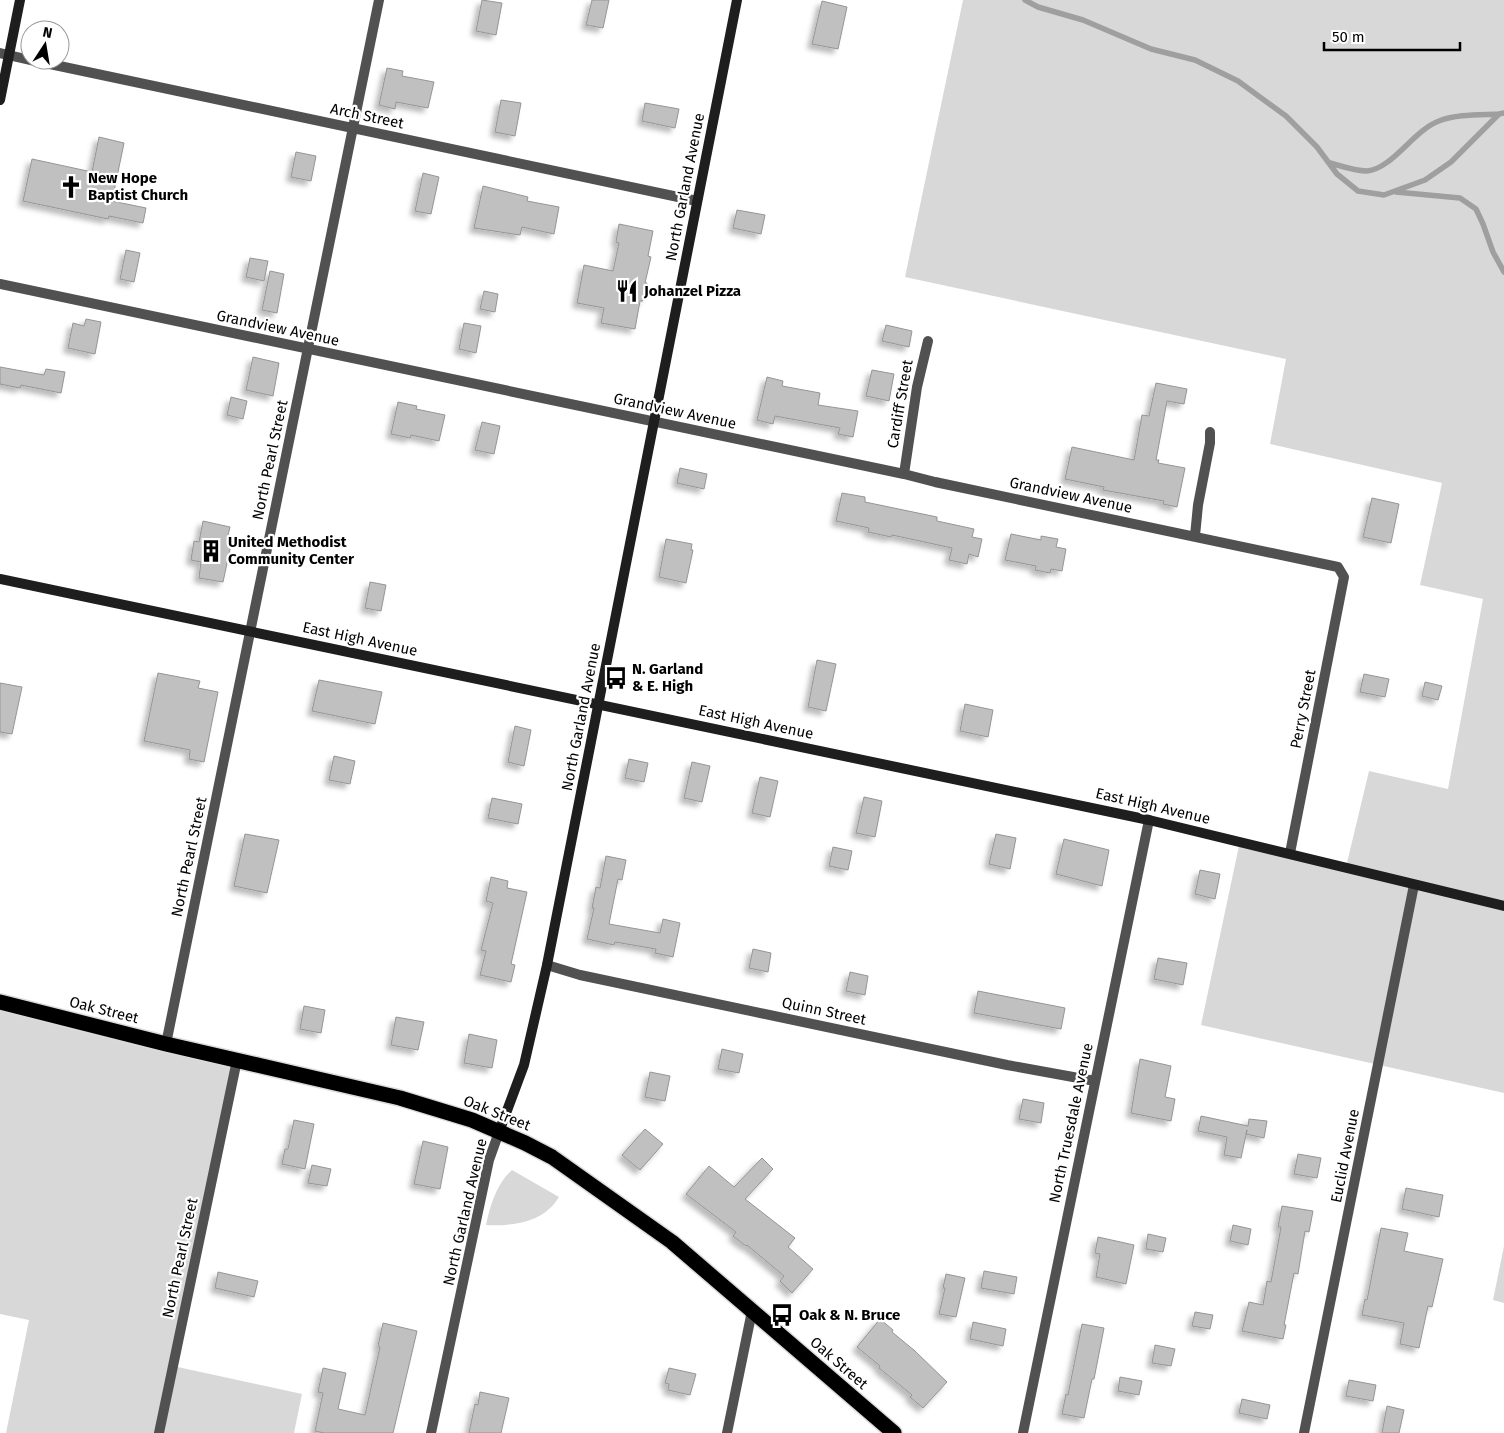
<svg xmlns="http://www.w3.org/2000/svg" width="1504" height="1433" viewBox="0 0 1504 1433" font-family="'Fira Sans',sans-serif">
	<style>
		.green { fill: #d8d8d8 }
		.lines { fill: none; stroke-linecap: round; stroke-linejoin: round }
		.stream { stroke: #9f9f9f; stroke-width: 5.5 }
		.building { fill: #c0c0c0; stroke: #959595; filter: url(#shadow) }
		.highway-casing { stroke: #dbdbdb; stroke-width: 18 }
		.street { stroke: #515151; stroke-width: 10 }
		.secondary { stroke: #1e1e1e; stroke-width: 10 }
		.highway { stroke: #000; stroke-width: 15 }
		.labels { text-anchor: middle; stroke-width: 4.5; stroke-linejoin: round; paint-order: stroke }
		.street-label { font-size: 15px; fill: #000; stroke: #fff }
		.poi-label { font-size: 15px; font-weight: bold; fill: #000; stroke: #fff; text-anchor: start }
	</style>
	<defs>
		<filter id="shadow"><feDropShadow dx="-4.5" dy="4.5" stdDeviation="2.5" flood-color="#0004"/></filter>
	</defs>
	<rect width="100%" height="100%" fill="#fff"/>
	<path class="green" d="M963,0H1504V1093L1201,1025L1240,841L1346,867L1369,771L1448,789L1483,599L1420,585L1442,483L1270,444L1286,359L905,277Z
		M0,1002L237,1060L173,1366L302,1394L294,1433H6L29,1320L0,1314Z
		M512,1170L559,1197C556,1201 553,1206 549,1209C533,1224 506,1226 486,1225C490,1206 497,1183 512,1170Z
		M1504,1246V1303L1493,1300Z"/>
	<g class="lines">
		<path class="stream" d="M1025,0L1038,7L1083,20L1151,49L1195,60L1238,81L1286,116L1317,147L1337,174L1358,191L1384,195L1425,180L1451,162L1499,114L1504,113
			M1330,163C1341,166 1355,171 1367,171C1392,169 1414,130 1439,121C1457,114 1480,115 1499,114
			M1396,192L1460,198L1476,209L1483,224L1493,252L1504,272"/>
	</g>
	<path class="building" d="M482,0L502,3L496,35L476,31Z
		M592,0H609L603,28L586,25Z
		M822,1L847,7L838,49L812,44Z
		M387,68L403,71L402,76L434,82L428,108L396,102L395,109L379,105Z
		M501,100L521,103L515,136L495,132Z
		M645,103L679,109L675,128L642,121Z
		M99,137L124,143L112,201L146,208L143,223L109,216L108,219L23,201L32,159L92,172Z
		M296,152L316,156L311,181L291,177Z
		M423,173L439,177L431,214L415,211Z
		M483,186L528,197L527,201L559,207L554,234L522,227L520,235L474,228Z
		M737,210L765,215L761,234L733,228Z
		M619,224L653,231L648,256L651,257L645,283H647L643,301H640L635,329L601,323L604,308L577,303L584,265L613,271L619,243L616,242Z
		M126,250L140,253L134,282L120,279Z
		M250,258L268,261L264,281L246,277Z
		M270,271L284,274L277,313L262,310Z
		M484,291L498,294L495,312L480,309Z
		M86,319L101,322L95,354L68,348L73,323L84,326Z
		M464,323L481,326L476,353L459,349Z
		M886,325L912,331L909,347L882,341Z
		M253,357L279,363L273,396L246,390Z
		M0,367L44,375L46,369L65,372L61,393L21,385L20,388L0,384Z
		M872,370L894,374L889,401L866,396Z
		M767,377L783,381L782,386L820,393L818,405L858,411L853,437L838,434L840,428L775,416L773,424L757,420Z
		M1156,383L1187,389L1184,404L1167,401L1156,460H1159L1158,463L1185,468L1177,507L1163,504L1164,501L1103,490L1104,487L1065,479L1072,447L1134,460L1142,415L1149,416Z
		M231,397L247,401L243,419L227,415Z
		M398,402L417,406L416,409L445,415L439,441L411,435L410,438L391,434Z
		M482,422L500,426L494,454L475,450Z
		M680,468L707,474L704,489L677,483Z
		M842,493L865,497V502L937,517V521L974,529L972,537L982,539L978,557L969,554L967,564L949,560L952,548L892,535L891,537L868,532L869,528L836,521Z
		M1372,498L1399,504L1391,543L1363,537Z
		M203,521L230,527L227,539L232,540L223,582L199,578L201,562L191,560L194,541L199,542Z
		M1011,534L1041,540V536L1058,539L1056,547L1066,549L1062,571L1051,569L1050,573L1035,570L1036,566L1005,560Z
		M666,539L692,544L691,550H693L686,583L659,577Z
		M370,582L386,585L381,611L365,608Z
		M817,660L836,664L826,711L808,707Z
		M158,673L200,681L198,688L218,692L204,762L189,759L190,750L144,741Z
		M1364,674L1389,679L1385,697L1360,692Z
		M319,680L382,692L375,724L312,711Z
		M1425,682L1442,686L1438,700L1422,696Z
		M0,683L22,687L12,734L0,732Z
		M965,704L993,710L988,737L960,731Z
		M515,726L531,730L524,766L508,762Z
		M334,756L355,761L350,784L329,780Z
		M629,759L648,763L644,782L625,778Z
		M692,762L710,766L702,802L684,798Z
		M760,777L778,781L770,817L752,813Z
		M864,797L882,801L875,837L856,833Z
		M492,798L522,804L518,824L488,818Z
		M245,834L279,840L267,893L234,886Z
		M996,834L1016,838L1010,869L989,864Z
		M1064,839L1109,850L1102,886L1056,874Z
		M833,847L852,851L848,870L829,866Z
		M606,856L626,860L622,880L618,879L609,924L660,933L663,919L680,923L673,957L655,953L656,949L615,942L614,945L587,939L594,908H592L596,887L600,888Z
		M1200,870L1220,874L1215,899L1195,894Z
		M491,877L508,881L507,888L527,892L511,964L515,965L511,982L480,975L486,951L481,950L493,903L486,901Z
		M753,949L771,953L768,972L749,968Z
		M1158,958L1187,963L1183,985L1154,979Z
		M850,972L868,976L865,995L846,991Z
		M978,991L1065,1008L1061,1029L974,1013Z
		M304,1006L325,1010L321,1033L300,1029Z
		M396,1017L424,1022L418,1050L391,1045Z
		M469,1034L497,1040L492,1068L464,1063Z
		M722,1049L743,1054L739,1073L718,1069Z
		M1140,1059L1171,1066L1165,1097L1175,1099L1171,1121L1131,1113Z
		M650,1072L670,1076L665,1101L645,1097Z
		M1023,1099L1044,1103L1041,1123L1019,1119Z
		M1201,1116L1248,1126L1249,1119L1267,1121L1264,1138L1246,1134L1247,1130L1241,1158L1224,1155L1227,1137L1198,1131Z
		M294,1120L314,1124L305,1169L282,1164L285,1149H288Z
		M645,1129L663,1144L640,1170L622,1155Z
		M423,1141L448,1147L440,1189L414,1184Z
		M1298,1154L1321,1158L1317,1178L1294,1174Z
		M762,1158L773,1169L745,1199L795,1238L788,1247L813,1269L792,1293L780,1281L784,1276L747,1245L746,1246L733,1236L736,1232L686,1194L709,1166L734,1187Z
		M312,1165L331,1169L327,1186L308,1183Z
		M1406,1188L1443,1195L1439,1217L1402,1209Z
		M1282,1206L1313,1211L1309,1232L1305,1231L1298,1274L1294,1273L1284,1325H1286L1283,1339L1242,1331L1249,1302L1263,1305L1267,1281L1271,1282L1281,1227H1278Z
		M1233,1225L1251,1229L1248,1245L1230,1241Z
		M1381,1228L1408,1233L1404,1251L1443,1259L1432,1307L1428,1306L1419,1348L1400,1344L1404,1323L1362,1315L1365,1299L1367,1300Z
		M1148,1234L1166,1238L1163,1252L1146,1249Z
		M1098,1237L1134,1245L1126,1284L1096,1277L1100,1254L1095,1253Z
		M984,1271L1017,1277L1014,1294L981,1288Z
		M218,1272L258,1281L254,1297L215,1288Z
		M946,1274L965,1278L956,1317L939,1314L945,1288H943Z
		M1195,1312L1213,1315L1210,1329L1192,1326Z
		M880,1319L893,1330L892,1332L915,1351L947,1382L923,1408L910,1397L912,1395L879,1368L880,1366L857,1347Z
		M973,1322L1006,1329L1003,1346L970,1339Z
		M383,1323L417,1331L393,1433H324L315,1431L323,1393L318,1392L323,1368L346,1373L338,1409L365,1415L380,1347L378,1346Z
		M1082,1324L1104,1328L1094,1379H1092L1084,1418L1062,1414L1066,1394L1068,1395Z
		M1155,1345L1175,1349L1171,1366L1152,1363Z
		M669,1368L696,1374L690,1395L668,1390L669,1384L665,1383Z
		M1120,1377L1142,1381L1139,1395L1118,1391Z
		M1349,1380L1376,1385L1373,1401L1346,1396Z
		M480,1392L509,1398L501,1433H469L475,1404L478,1405Z
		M1242,1399L1270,1405L1267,1419L1239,1413Z
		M1387,1406L1404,1410L1399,1433H1382Z"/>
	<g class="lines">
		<defs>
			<path id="highway" d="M0,1002L166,1044L400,1098L472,1120L525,1143L552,1157L672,1242L894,1433"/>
		</defs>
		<use href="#highway" class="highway-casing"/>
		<path class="street" d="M0,53L30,60
			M31,60L697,201
			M0,284L904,474L935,482L1338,567L1344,577L1290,853
			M904,474L917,387L928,341
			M1195,536L1198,505L1210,443V432
			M547,965L580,975L1007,1065L1095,1081
			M166,1044L379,0
			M159,1433L237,1060
			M431,1433L489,1160L499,1132
			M727,1433L752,1311
			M1023,1433L1149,820
			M1304,1433L1414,885"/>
		<path class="secondary" d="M0,100L20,0
			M0,579L1149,820L1504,906
			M499,1132L524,1065L547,965L737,0"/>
		<use href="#highway" class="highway"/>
	</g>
	<defs>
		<symbol id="church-bare" viewBox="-9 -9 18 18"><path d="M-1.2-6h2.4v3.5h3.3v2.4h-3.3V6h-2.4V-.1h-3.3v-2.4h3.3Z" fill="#000" stroke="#fff" stroke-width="2.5" paint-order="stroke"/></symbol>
		<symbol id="restaurant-bare" viewBox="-9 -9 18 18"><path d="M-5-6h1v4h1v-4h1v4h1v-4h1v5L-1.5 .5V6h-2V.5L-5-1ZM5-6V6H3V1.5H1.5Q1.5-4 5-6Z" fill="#000" stroke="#fff" stroke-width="2.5" paint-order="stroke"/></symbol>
		<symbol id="building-bare" viewBox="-9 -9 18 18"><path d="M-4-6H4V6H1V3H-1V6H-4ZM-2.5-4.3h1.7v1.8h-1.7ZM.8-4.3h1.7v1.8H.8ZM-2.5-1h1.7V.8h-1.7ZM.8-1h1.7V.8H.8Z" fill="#000" stroke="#fff" stroke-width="2.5" paint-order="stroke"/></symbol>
		<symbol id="bus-bare" viewBox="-9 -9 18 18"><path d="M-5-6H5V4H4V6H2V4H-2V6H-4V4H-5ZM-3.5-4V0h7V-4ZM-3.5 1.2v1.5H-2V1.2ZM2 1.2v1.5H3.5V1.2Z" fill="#000" stroke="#fff" stroke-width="2.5" paint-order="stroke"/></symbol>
	</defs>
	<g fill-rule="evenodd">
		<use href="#church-bare" x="55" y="171" width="32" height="32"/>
		<use href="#restaurant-bare" x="611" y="275" width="32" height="32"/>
		<use href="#building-bare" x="195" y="535" width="32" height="32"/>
		<use href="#bus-bare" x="600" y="662" width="32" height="32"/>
		<use href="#bus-bare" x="766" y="1299" width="32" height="32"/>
	</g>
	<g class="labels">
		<g class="street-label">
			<text transform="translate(367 116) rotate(12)" y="5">Arch Street</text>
			<text transform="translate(685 187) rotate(-79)" y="5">North Garland Avenue</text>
			<text transform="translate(278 328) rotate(12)" y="5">Grandview Avenue</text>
			<text transform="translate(900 404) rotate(-80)" y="5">Cardiff Street</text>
			<text transform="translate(675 411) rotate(12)" y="5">Grandview Avenue</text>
			<text transform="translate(270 460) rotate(-78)" y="5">North Pearl Street</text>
			<text transform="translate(1071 495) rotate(12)" y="5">Grandview Avenue</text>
			<text transform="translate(360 639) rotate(12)" y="5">East High Avenue</text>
			<text transform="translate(1303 709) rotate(-79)" y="5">Perry Street</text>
			<text transform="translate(581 717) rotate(-79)" y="5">North Garland Avenue</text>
			<text transform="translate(756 722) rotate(12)" y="5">East High Avenue</text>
			<text transform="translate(1153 806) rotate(13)" y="5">East High Avenue</text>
			<text transform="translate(189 857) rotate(-78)" y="5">North Pearl Street</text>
			<text transform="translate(104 1010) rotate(14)" y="5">Oak Street</text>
			<text transform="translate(824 1011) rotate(12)" y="5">Quinn Street</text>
			<text transform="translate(497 1113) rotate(22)" y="5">Oak Street</text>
			<text transform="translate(1071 1123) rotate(-78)" y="5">North Truesdale Avenue</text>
			<text transform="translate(1345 1156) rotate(-79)" y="5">Euclid Avenue</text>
			<text transform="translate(465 1212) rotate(-77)" y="5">North Garland Avenue</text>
			<text transform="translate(180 1258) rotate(-78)" y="5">North Pearl Street</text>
			<text transform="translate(839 1363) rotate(41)" y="5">Oak Street</text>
		</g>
		<g class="poi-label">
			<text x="88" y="183">New Hope<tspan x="88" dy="17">Baptist Church</tspan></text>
			<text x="644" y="296">Johanzel Pizza</text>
			<text x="228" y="547">United Methodist<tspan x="228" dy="17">Community Center</tspan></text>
			<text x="632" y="674">N. Garland<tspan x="632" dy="17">&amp; E. High</tspan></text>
			<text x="799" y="1320">Oak &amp; N. Bruce</text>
		</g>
	</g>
	<g transform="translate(45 45) rotate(12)"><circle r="24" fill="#ffffff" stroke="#999999"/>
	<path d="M0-4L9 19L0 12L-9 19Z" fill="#000000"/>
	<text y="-8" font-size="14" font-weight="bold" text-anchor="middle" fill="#000000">N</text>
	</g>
	<path d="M1324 42v8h136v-8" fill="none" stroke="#000000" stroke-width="2.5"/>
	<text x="1332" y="42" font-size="15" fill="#000000" stroke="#ffffff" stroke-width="4" paint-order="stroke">50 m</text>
</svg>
